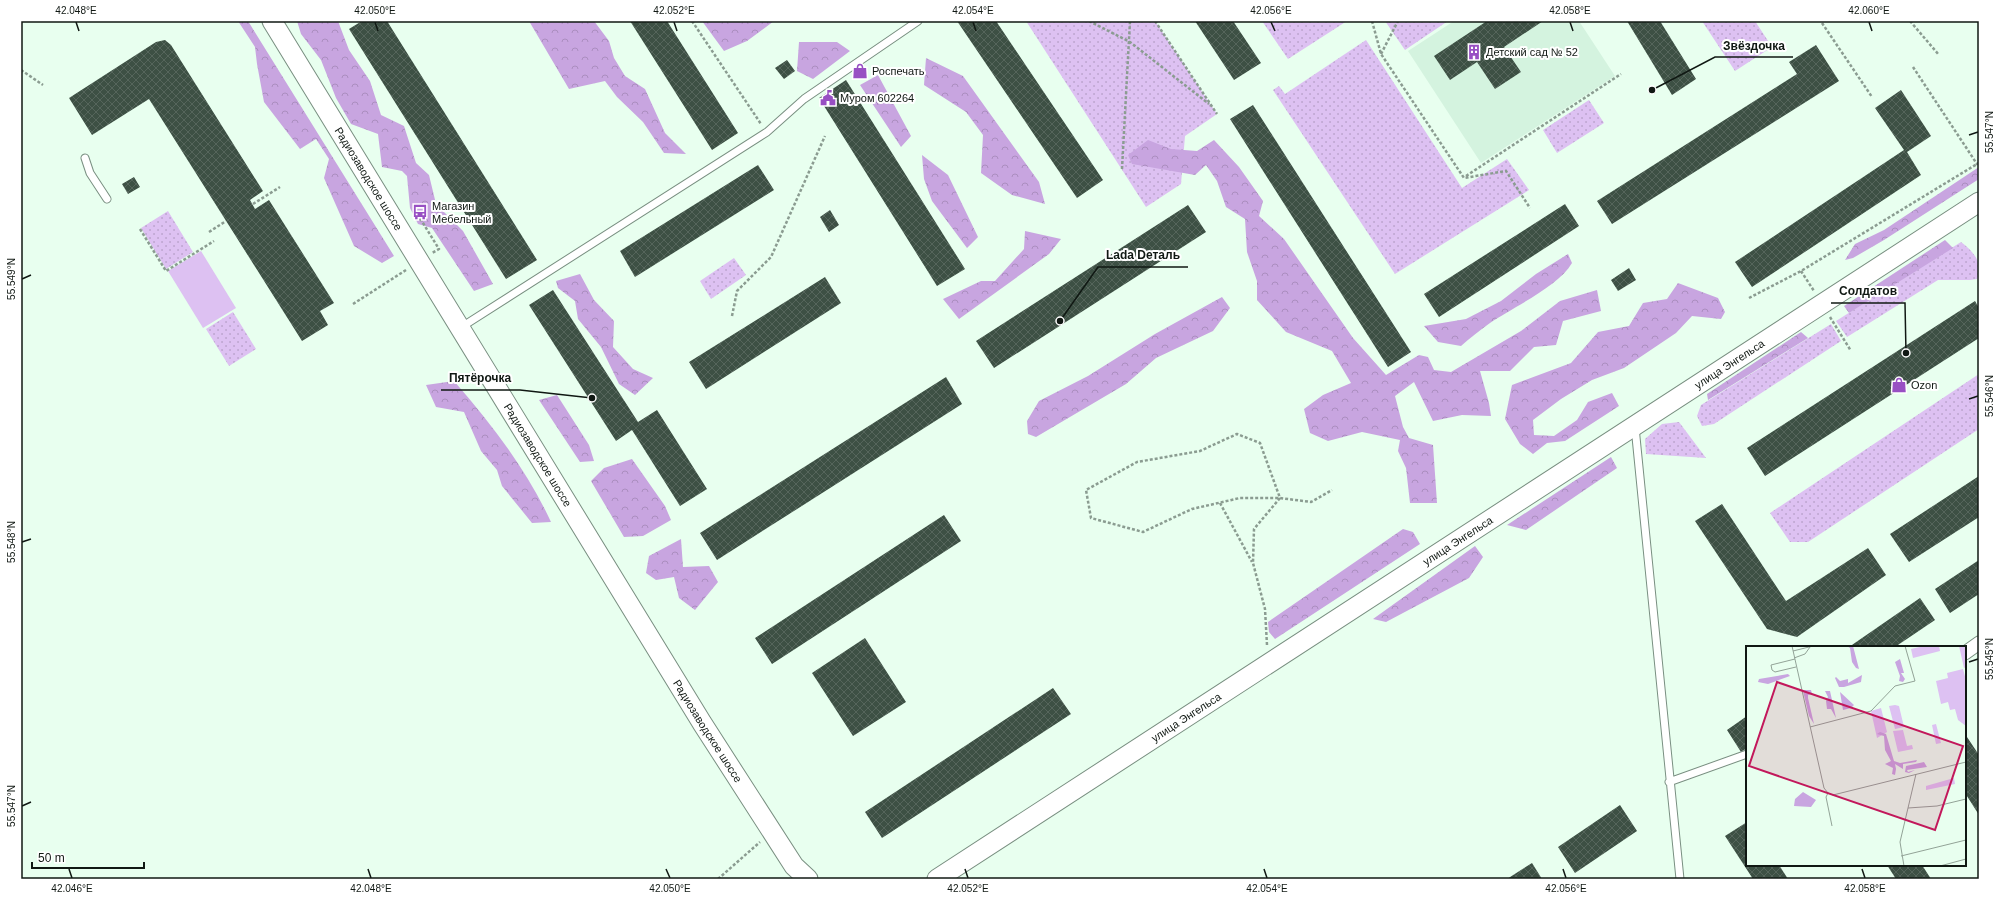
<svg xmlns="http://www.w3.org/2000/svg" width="2000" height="900" viewBox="0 0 2000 900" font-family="Helvetica,sans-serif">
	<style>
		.built { fill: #d4f3df }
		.green { fill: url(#green-dots) }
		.forest { fill: url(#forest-crowns) }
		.pitch { fill: #ddc1f2 }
		.building { fill: url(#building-cross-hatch) }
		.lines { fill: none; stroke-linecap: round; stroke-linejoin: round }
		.lane-casing { stroke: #798f81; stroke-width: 9 }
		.street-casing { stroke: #798f81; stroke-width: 15 }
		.secondary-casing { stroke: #798f81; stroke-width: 21 }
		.path { stroke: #8b9c91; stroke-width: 2.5; stroke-dasharray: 3 2; stroke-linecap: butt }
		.lane { stroke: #fff; stroke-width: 7 }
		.street { stroke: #fff; stroke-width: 13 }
		.secondary { stroke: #fff; stroke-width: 19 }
		.ticks { fill: none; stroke: #101813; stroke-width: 1.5 }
		.labels { text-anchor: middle; stroke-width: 4; stroke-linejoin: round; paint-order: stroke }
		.poi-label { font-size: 11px; fill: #101813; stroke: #fff; text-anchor: start }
		.street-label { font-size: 11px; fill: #101813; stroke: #fff }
		.inset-road { fill: none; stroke: #92a397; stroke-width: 1 }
		.view { fill: #c2185b; fill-opacity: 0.15; stroke: #c2185b; stroke-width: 2 }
		.inset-edge { fill: none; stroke: #101813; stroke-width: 2 }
		.leader { fill: none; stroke: #101813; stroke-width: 1.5 }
		.callout-dot { fill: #101813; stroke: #fff; stroke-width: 1.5 }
		.callout-label { font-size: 12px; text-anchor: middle; font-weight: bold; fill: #101813; stroke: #fff; stroke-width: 4; stroke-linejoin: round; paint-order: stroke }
		.neatline { fill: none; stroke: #101813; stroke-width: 1.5 }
		.ticks-label { font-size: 10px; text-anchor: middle; fill: #101813 }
	</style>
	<defs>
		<pattern id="green-dots" width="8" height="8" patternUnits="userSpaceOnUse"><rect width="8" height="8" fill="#ddc1f2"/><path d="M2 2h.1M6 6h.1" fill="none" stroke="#bda5cf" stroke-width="1.8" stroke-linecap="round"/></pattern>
		<pattern id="forest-crowns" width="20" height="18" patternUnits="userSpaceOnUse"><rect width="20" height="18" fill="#c8a5e0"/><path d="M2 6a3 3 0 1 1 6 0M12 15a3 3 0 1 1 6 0" fill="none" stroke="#ab8dbf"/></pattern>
		<pattern id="building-cross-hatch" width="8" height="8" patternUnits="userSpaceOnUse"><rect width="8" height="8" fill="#3d5044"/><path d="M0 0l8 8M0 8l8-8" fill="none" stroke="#55655b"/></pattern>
	</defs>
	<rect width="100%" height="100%" fill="#e8ffef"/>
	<path class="built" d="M1454,21H1579L1615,76L1481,163L1408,51Z"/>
	<path class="green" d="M1026,21H1155L1217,114L1185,136L1181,184L1146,207Z
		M1262,21H1347L1288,59Z
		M1385,21H1448L1405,50Z
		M1702,21H1755L1772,47L1735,71Z
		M1366,40L1462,188L1507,159L1529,190L1395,274L1273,90L1279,86L1285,94Z
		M1589,100L1604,123L1557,153L1543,130Z
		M168,211L193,252L166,269L141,228Z
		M1961,242C1972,250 1985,264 1977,279L1970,280H1938L1847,337L1836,321Z
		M734,258L746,275L711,299L700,281Z
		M233,312L256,349L229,366L206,329Z
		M1831,324L1841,341L1714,424L1702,426L1697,416L1701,405Z
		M1979,374V429L1808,542H1790L1770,513Z
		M1679,422L1706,458L1646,454L1645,439L1662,424Z"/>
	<path class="forest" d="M238,21H248L394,256L382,263L354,246L324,178L329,159L316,139L300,149L264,102L257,64L255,47Z
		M297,21H338L349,50L370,81L381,115L404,126L416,163L429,175L436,204L463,231L493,284L474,291L432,228L418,224L410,208L407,176L402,171L382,167L378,134L351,124L336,98L321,60L301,34Z
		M529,21H594L609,41L614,58L625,76L645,89L665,133L686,154L664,153L643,122L617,97L605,81L569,89Z
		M702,21H774L747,41L724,51Z
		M799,42H837L850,51L813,79L797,71Z
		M926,58L963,76L1039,182L1045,204L1012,195L981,173L983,135L966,112L924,85Z
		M878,75L911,136L901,147L860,85Z
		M1148,140L1171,149L1197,151L1214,140L1239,167L1263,201L1259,216L1284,239L1353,338L1386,375L1419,355L1428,357L1434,370L1451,372L1521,331L1560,301L1597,290L1601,311L1563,321L1556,345L1534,347L1510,371H1480L1489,403L1491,416L1462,415L1433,421L1414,382L1395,396L1403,427L1409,438L1433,445L1437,503H1410L1406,468L1398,451L1400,440L1362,432L1328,441L1310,433L1304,409L1323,395L1351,383L1332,351L1286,332L1257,300V281L1247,252L1245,219L1226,207L1217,181L1206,165L1195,175L1132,164L1128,155Z
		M922,155L948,175L978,237L967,248L932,201L924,179Z
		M1979,167V179L1884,240L1853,258L1845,260L1855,244L1884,230Z
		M1025,231L1061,239L1049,254L959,319L943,299L981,281H995L1024,249Z
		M1945,240L1953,248L1849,313L1844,306Z
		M1568,254L1572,263C1558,287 1513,307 1490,323C1480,330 1470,338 1461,346L1438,342L1424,326L1466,319L1501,301L1536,274Z
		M580,274L594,300L614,321L613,347L633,369L653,378L635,395L619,384L601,347L578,319L575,301L558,288L556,281Z
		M1678,283L1718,298L1725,312L1721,319L1692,316L1676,333L1624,368L1592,380L1561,399L1533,420L1534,435L1554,436L1577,420L1588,402L1612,393L1619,406L1565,441L1547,443L1533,454L1520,444L1505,419L1512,385L1571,363L1598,332L1629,326L1643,303L1667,299Z
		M1222,297L1230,308L1213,331L1156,358L1126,384L1036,437L1028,434L1027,421L1039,401L1088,376L1155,334Z
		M1801,332L1808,338L1708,400L1707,394Z
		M454,381C492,425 526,468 551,522L532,523L502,486L497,470L481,451L464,412L436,407L426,385Z
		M557,395L589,445L594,461L580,462L539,400Z
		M1611,457L1617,468L1526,530L1507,525Z
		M632,459L665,506L671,520L643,536L624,537L591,481L604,468Z
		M1403,529L1413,532L1420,544L1275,639L1269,632L1268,622Z
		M681,539L683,567L709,566L718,582L695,610L679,598L674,577L656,580L646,573L649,556Z
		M1475,546L1483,557L1469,578L1386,622L1373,619Z"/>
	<path class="pitch" d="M201,251L236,308L203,328L168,271Z"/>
	<path class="building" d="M362,21H387L537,260L506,279L349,29Z
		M630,21H667L738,133L712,150Z
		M957,21H996L1103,180L1077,198Z
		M1195,21H1233L1261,63L1234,80Z
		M1487,21H1543L1504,47L1521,72L1495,89L1477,62L1450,80L1434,56Z
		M1627,21H1660L1696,79L1672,95Z
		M165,40L171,45L263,191L250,200L255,209L269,200L334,303L320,311L328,325L302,341L149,99L92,135L69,98L156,42Z
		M1816,45L1839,81L1612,224L1597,201L1797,74L1789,62Z
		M787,60L795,71L784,79L775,68Z
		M862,65L867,72L858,78L854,71Z
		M846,80L965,269L937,286L819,98Z
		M1901,90L1931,136L1907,152L1921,175L1752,287L1735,262L1904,150L1875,108Z
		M1253,105L1411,352L1388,367L1230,119Z
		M758,165L774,190L635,277L620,251Z
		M134,177L140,187L128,194L122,184Z
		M1565,204L1579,226L1439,317L1424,294Z
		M1188,205L1206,232L994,368L976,341Z
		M830,210L839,225L829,232L820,217Z
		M1629,268L1636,280L1618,291L1611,280Z
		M825,277L841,303L706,389L689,362Z
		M553,290L638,422L657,410L707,489L680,506L632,430L616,441L529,305Z
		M1975,301L1979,308V338L1765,476L1747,448Z
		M946,377L962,404L717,560L700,533Z
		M1979,476V517L1909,562L1890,534Z
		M1722,504L1786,601L1868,548L1886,575L1797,637L1767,629L1695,521Z
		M944,515L961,541L772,664L755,638Z
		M1979,560V594L1950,613L1935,589Z
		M1920,598L1935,620L1895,647H1849Z
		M865,638L906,702L853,736L812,673Z
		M1053,688L1071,714L882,838L865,812Z
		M1747,716V748L1741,752L1727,730Z
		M1965,734L1979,755V815L1965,793Z
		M1620,805L1637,831L1575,873L1558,847Z
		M1747,822V865H1779L1788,879H1753L1725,836Z
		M1532,863L1542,879H1507Z
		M1887,865H1922L1931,879H1896Z"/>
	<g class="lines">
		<defs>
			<path id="lane" d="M85,158L90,173L107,199
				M460,328L767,132L804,99L918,21
				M1635,427L1680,879
				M1669,782L1747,754"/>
			<path id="street" d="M1965,653L1979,643"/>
			<g id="secondary">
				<path id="s1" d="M272,21L702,723L794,866L808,879"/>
				<path id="s2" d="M937,879L1979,202"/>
			</g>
		</defs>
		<use href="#lane" class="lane-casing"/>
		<use href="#street" class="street-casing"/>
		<use href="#secondary" class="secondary-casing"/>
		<path class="path" d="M692,21L761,124
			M1089,21L1130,42L1209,104
			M1155,21L1217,114
			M1372,21L1381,54L1464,178L1506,171L1530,208
			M1910,21L1939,55
			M1822,23L1872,97
			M1381,54L1398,21
			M1913,67L1977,164L1979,162
			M21,70L43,85
			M1122,169L1130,21
			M1466,176L1621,74
			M253,204L280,187
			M415,210L439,249L432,253
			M140,229L166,271L214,241
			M209,232L226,221
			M1801,271L1814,291
			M1749,298L1801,271L1977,164
			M353,304L406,270
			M732,316L737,291L771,257L825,136
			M1830,317L1851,351
			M1220,503L1252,562
			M1267,645L1265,609L1253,563L1254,529L1280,498L1260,443L1237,434L1200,451L1137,462L1086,490L1091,518L1143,532L1192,509L1240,498H1280L1311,502L1332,490
			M718,879L760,842"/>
		<use href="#lane" class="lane"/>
		<use href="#street" class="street"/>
		<use href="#secondary" class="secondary"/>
	</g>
	<path class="ticks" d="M76,22L79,31M375,22L378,31M674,22L677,31M973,22L976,31M1271,22L1275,31M1570,22L1573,31M1869,22L1872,31M1969,135L1978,132M22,279L31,275M1969,399L1978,396M22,542L31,539M1969,662L1978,659M22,806L31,802M69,869L72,878M368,869L371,878M666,869L670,878M965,869L968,878M1264,869L1267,878M1563,869L1566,878M1862,869L1865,878"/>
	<defs>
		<symbol id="building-bare" viewBox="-9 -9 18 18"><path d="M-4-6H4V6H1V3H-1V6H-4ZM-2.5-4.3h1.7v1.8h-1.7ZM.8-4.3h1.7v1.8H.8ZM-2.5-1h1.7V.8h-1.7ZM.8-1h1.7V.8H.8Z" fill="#984fc3" stroke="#fff" stroke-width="2.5" paint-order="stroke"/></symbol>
		<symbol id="shop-bare" viewBox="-9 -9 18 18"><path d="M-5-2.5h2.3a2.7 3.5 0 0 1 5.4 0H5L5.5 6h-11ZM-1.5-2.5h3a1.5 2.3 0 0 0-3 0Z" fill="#984fc3" stroke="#fff" stroke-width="2.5" paint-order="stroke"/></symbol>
		<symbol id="civic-bare" viewBox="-9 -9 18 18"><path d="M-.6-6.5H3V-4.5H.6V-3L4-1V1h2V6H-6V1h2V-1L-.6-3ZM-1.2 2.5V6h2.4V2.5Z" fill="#984fc3" stroke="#fff" stroke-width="2.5" paint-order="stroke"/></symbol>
		<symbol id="bus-bare" viewBox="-9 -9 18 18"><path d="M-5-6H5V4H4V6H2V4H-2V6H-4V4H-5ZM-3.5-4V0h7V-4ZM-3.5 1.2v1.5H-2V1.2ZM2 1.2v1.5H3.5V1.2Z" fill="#984fc3" stroke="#fff" stroke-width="2.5" paint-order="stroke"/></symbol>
	</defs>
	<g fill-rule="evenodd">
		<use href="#building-bare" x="1463" y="41" width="22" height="22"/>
		<use href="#shop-bare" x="849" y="60" width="22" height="22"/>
		<use href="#civic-bare" x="817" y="87" width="22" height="22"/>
		<use href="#bus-bare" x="409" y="201" width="22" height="22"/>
		<use href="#shop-bare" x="1888" y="374" width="22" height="22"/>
	</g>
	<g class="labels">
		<g class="poi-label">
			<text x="1486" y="56">Детский сад № 52</text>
			<text x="872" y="75">Роспечать</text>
			<text x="840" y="102">Муром 602264</text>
			<text x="432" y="210">Магазин<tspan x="432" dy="13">Мебельный</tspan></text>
			<text x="1911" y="389">Ozon</text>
		</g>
		<g class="street-label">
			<text dy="4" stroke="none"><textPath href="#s1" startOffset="185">Радиозаводское шоссе</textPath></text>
			<text dy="4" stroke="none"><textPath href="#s2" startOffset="945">улица Энгельса</textPath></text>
			<text dy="4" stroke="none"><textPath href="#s1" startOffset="509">Радиозаводское шоссе</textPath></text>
			<text dy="4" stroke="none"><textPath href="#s2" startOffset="621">улица Энгельса</textPath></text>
			<text dy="4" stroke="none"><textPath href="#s2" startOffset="297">улица Энгельса</textPath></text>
			<text dy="4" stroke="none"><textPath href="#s1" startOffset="833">Радиозаводское шоссе</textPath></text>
		</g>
	</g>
	<g transform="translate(1746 646)">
		<rect width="220" height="220" fill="#e8ffef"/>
		<path d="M213,0H220V21L218,22ZM217,23L220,34V80L212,74L209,63L204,64L202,56L195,58L190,35L202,32L201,27ZM149,59L153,60L158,81L149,83L143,60ZM135,62L141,86L131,92L125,65ZM190,78L195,97L190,98L186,79ZM157,84L161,100L166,99L167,103L152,106L147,85ZM208,132L209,138L180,144V140Z" fill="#ddc1f2"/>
		<path d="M101,0H107L113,23L110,22L106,16L104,2ZM154,13L158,27H155L159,33L157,36L153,35L154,30L149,16ZM42,28L44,30L22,38L12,36L13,33ZM116,29L115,36L98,41H93L89,32L90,31L94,35L102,33V37ZM59,44H65L66,48L62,49V52L68,78L63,70L57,45ZM79,45H84L90,72L85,63H81L80,55L82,51ZM94,46L108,59L105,62L97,64ZM134,86L140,88L148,115L154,117L171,114L170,116L157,118V123L149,118L150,123L149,129L146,128L147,122L139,118L145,115L139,104L138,90L131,88ZM178,116L181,121L161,124L162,126L169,124L163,127L159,126L160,120ZM57,146L70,154L65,161L48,160L49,153Z" fill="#c8a5e0"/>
		<path d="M178,0H193L194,5L167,12L165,3Z" fill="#ddc1f2"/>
		<path class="inset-road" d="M46,0L78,142L82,147L87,149L220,116M47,5L67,0M48,12L59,8L64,1M49,13L25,19L26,24L29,26L50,21M64,81L125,65L149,40L169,35L159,0M82,147L80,151L86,180M162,162L191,160L220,153M155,210L220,194M158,220L154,196L170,128M194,220L220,213"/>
		<path class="view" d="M31,36L217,100L189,184L3,120Z"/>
		<rect width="220" height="220" class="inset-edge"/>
	</g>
	<path class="leader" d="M1652 90L1715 57H1793M1060 321L1098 267H1188M1906 353L1905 303H1831M592 398L520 390H441"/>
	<g class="callout-dot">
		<circle cx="1652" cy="90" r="4"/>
		<circle cx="1060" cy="321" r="4"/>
		<circle cx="1906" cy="353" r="4"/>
		<circle cx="592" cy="398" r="4"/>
	</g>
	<g class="callout-label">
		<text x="1754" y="50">Звёздочка</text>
		<text x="1143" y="259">Lada Dеталь</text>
		<text x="1868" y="295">Солдатов</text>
		<text x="480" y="382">Пятёрочка</text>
	</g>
	<rect width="2000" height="900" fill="none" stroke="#ffffff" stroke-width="44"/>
	<path d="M32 862v6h112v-6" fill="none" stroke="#101813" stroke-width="2"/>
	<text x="38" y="862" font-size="12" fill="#101813" stroke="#ffffff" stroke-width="3" paint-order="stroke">50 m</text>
	<rect x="22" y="22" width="1956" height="856" class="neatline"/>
	<g class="ticks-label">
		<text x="76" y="14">42.048°E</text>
		<text x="375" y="14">42.050°E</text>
		<text x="674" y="14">42.052°E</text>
		<text x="973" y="14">42.054°E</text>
		<text x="1271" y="14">42.056°E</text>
		<text x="1570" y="14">42.058°E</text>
		<text x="1869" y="14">42.060°E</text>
		<text transform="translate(1989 132) rotate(-90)" y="4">55.547°N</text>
		<text transform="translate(11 279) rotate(-90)" y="4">55.549°N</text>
		<text transform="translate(1989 396) rotate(-90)" y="4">55.546°N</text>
		<text transform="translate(11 542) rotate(-90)" y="4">55.548°N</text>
		<text transform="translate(1989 659) rotate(-90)" y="4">55.545°N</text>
		<text transform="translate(11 806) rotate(-90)" y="4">55.547°N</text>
		<text x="72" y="892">42.046°E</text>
		<text x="371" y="892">42.048°E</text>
		<text x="670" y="892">42.050°E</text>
		<text x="968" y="892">42.052°E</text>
		<text x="1267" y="892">42.054°E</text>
		<text x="1566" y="892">42.056°E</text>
		<text x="1865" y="892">42.058°E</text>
	</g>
</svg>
